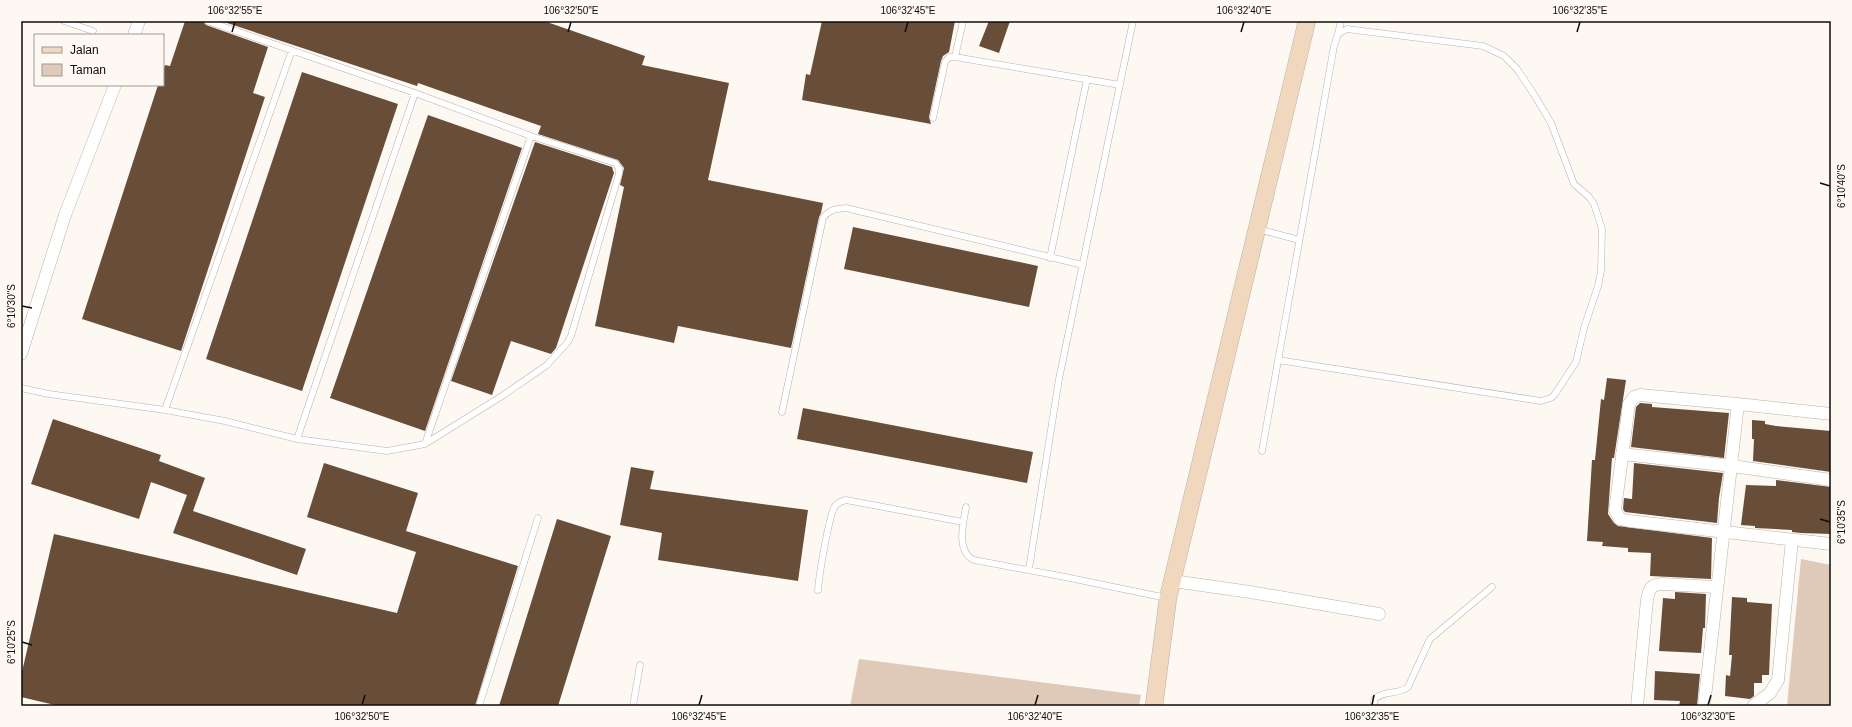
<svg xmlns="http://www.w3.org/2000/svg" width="1852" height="727" viewBox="0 0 1852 727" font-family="Helvetica,sans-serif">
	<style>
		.green { fill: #dfc9b9 }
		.building { fill: #684e39 }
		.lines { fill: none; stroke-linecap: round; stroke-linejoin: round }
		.lane-casing { stroke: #b9b1ab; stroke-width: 7 }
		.street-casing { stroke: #b9b1ab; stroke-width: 13 }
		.secondary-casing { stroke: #b9b1ab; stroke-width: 18 }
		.lane { stroke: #fff; stroke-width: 6 }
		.street { stroke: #fff; stroke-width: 12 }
		.secondary { stroke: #f1d7bd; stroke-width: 17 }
		.ticks { fill: none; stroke: #0e0c0a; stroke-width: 1.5 }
		.neatline { fill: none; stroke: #0e0c0a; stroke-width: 1.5 }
		.ticks-label { font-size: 10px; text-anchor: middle; fill: #0e0c0a }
	</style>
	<rect width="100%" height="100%" fill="#fef8f3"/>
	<path class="green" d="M1801,559L1831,565V706H1787Z
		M859,659L1141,695L1139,706H850Z"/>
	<path class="building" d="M185,21H203L206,25L268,47L253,93L265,97L181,351L82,319L158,85H163V71L165,65L170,66Z
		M221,21H544L645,56L642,65L729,83L708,180L823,203L821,213L819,217L791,348L678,326L674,343L595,326L624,187L620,185L624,168L618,160L538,134L541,126L418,83L417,86Z
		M822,21H955L949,52L943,56L941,61L929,117L931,124L802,100L806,74L810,75Z
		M989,21H1010L999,53L979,46Z
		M302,72L398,104L302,391L206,359Z
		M428,115L522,148L425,431L330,398Z
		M535,142L612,167L614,173L556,348L551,354L511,341L492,395L451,381Z
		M853,227L1038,266L1029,307L844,269Z
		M1607,378L1626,380L1614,458H1612L1608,514L1614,523L1618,526L1712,538L1711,579L1650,576L1651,553L1628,552V548L1602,546L1603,542L1587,541L1592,460H1595L1601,399L1604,400Z
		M1640,403L1652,404V407L1729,413L1724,458L1631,447L1636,407Z
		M803,408L1033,452L1027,483L797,439Z
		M53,419L161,455L159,461L205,478L193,511L306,549L297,575L173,533L187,495L151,482L139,519L31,484Z
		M1752,420L1765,421V424L1776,426L1831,431V472L1753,461L1754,439H1752Z
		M324,463L418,493L406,531L518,566L475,706H59L21,697V676L54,534L397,613L416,552L307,517Z
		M1634,463L1723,473L1719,498L1717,523L1625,512L1623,509L1624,498L1632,499Z
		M631,467L654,471L650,489L808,510L798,581L658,560L662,533L620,525Z
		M1776,480L1831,487V534L1801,533L1792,532V530L1755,528V526L1741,525L1746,485L1776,486Z
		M557,519L611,536L558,706H499Z
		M1675,592L1706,594L1705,628H1703L1701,653L1659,651L1663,598L1675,599Z
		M1732,597L1747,598V602L1772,604L1769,675H1762V683H1754V696L1750,699L1725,696L1726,675L1730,676L1732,655H1729Z
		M1655,671L1700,674L1697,706H1679L1680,701L1654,700Z"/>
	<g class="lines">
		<defs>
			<path id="lane" d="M64,21L93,31
				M1338,34L1341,21
				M955,57L963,21
				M933,118L945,62L949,57H955L1120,85
				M1258,229L1299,240
				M1050,258L1087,79
				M21,388L49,394L165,410L225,421L297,439L387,451L425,444L502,396L547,365L567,343L571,336L619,174V168L615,163L531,136L415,93L207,21
				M165,410L292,50
				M782,412L823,218C830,209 835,209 846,208L1083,265
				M297,439L415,93
				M425,444L531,136
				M1262,451L1334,46L1338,34L1347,29L1483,46L1504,56L1517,69L1535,96L1551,123L1574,184L1589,197L1594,204L1602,229L1601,271L1598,286L1584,328L1576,362L1555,394L1551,398L1541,401L1278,360
				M966,507C963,524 956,552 974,560L1060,576L1167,598
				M1029,569L1059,379L1133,21
				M818,590C819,576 829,515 835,506C838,502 842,501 846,500L963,522
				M479,706L538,518
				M633,706L640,665
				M1374,706V700C1382,690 1399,695 1408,687L1430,639L1492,587"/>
			<path id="street" d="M134,35L139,21
				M21,354L65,215L115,85
				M1831,414L1738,404L1640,395L1634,397L1629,404L1615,510L1620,519L1629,521L1831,544
				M1622,454L1732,466L1831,480
				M1173,581L1250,592L1379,614
				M1637,706L1647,600C1649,589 1650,585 1662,584L1716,587
				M1704,706L1738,404
				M1753,706L1770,693L1778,680L1792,540"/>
			<path id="secondary" d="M1154,706L1168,598L1307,21"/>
		</defs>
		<use href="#lane" class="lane-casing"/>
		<use href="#street" class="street-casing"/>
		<use href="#secondary" class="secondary-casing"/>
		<use href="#lane" class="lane"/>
		<use href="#street" class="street"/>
		<use href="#secondary" class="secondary"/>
	</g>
	<path class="ticks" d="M232,32L235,22M568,32L571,22M905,32L908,22M1241,32L1244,22M1577,32L1580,22M1820,183L1830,186M22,306L32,308M1820,519L1830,522M22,642L32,645M362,705L365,695M699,705L702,695M1035,705L1038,695M1372,705L1374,695M1708,705L1711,695"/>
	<rect width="1852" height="727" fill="none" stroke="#fef8f3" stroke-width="44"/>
	<rect x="34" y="34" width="130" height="52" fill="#fef8f3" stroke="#9e9a96"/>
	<rect x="42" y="47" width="20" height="6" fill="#f1d7bd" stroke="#9e9a96"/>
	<text x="70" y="54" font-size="12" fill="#0e0c0a">Jalan</text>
	<rect x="42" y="64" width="20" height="12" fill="#dfc9b9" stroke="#9e9a96"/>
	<text x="70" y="74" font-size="12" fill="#0e0c0a">Taman</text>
	<rect x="22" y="22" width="1808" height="683" class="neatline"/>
	<g class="ticks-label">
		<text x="235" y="14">106°32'55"E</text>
		<text x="571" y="14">106°32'50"E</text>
		<text x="908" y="14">106°32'45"E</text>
		<text x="1244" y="14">106°32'40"E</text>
		<text x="1580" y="14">106°32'35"E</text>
		<text transform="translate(1841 186) rotate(-90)" y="4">6°10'40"S</text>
		<text transform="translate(11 306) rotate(-90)" y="4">6°10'30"S</text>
		<text transform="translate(1841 522) rotate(-90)" y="4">6°10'35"S</text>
		<text transform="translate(11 642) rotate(-90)" y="4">6°10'25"S</text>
		<text x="362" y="720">106°32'50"E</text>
		<text x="699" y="720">106°32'45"E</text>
		<text x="1035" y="720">106°32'40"E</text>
		<text x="1372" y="720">106°32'35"E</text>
		<text x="1708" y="720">106°32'30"E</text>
	</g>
</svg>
